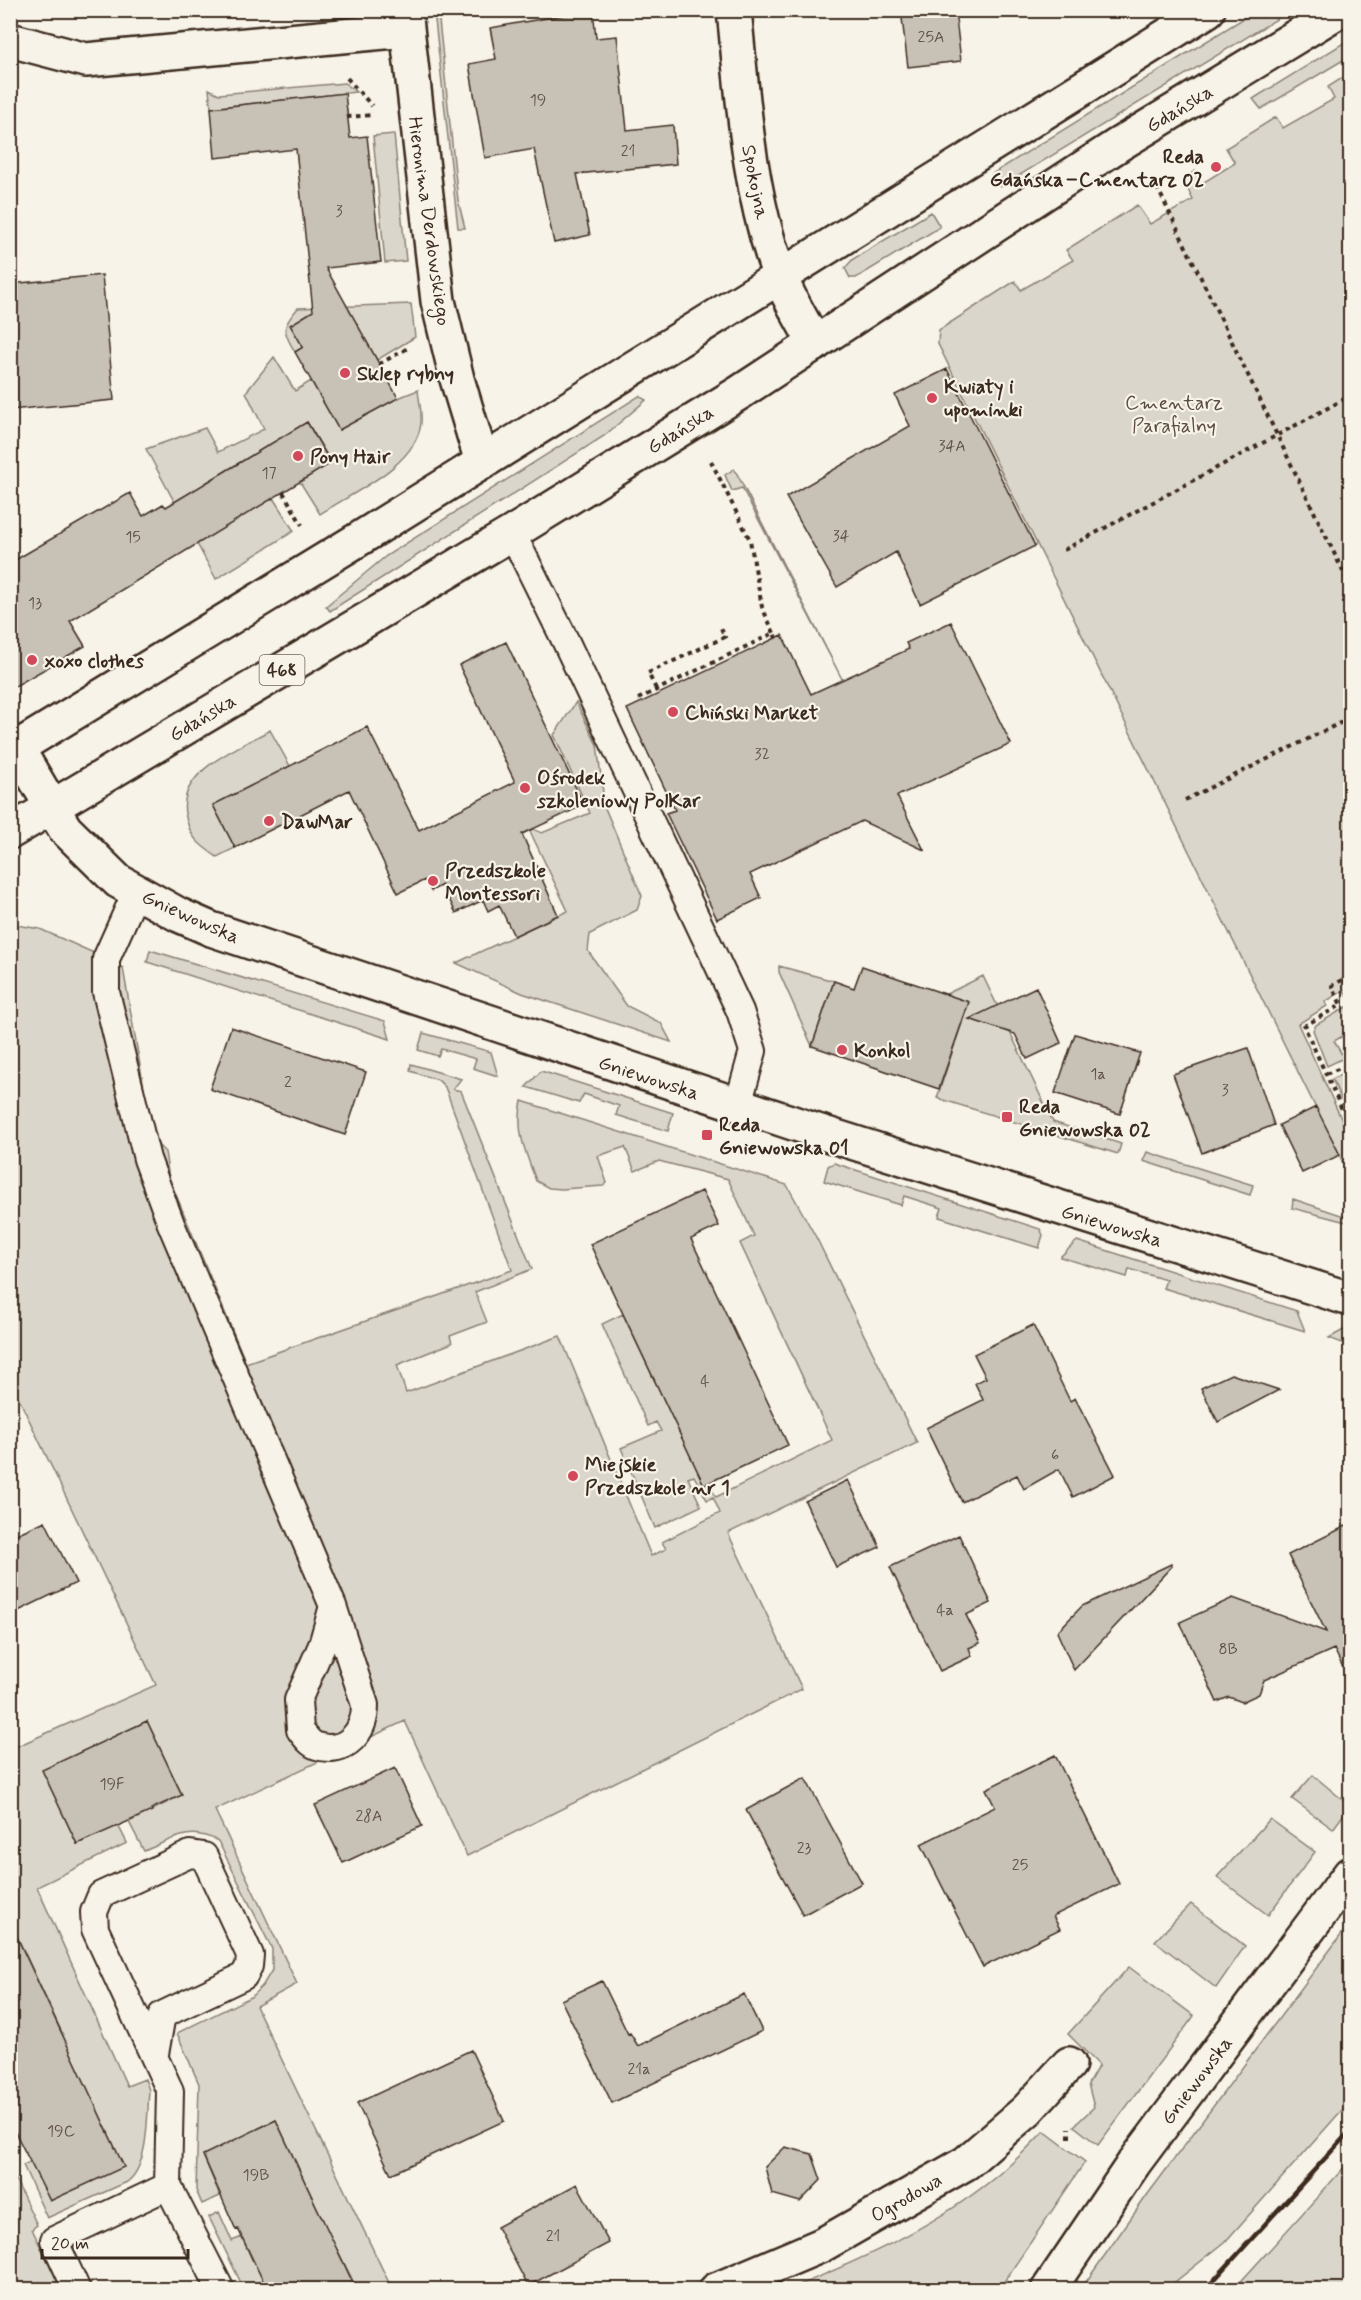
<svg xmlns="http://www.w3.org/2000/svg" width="1361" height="2300" viewBox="0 0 1361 2300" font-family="Mynerve,sans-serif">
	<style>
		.green { fill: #dbd6cb; stroke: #8b8074; stroke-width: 1.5 }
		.building { fill: #c8c1b6; stroke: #3b2a1e; stroke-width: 1.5 }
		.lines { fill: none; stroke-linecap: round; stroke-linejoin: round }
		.service-casing { stroke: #3b2a1e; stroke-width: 30 }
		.minor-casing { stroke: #3b2a1e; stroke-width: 38 }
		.tertiary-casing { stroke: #3b2a1e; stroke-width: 38 }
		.primary-casing { stroke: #3b2a1e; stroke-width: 38 }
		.path { stroke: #3b2a1e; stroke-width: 4; stroke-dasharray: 4.5 4.5; stroke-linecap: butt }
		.service { stroke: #f7f3e8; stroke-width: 26 }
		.minor { stroke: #f7f3e8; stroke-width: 33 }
		.tertiary { stroke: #f7f3e8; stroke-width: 33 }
		.primary { stroke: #f7f3e8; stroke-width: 33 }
		.rail { stroke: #3b2a1e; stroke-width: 4.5 }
		.poi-dot { fill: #d1495b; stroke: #f7f3e8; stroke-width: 2 }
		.labels { text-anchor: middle; stroke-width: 4.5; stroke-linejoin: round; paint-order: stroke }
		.number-label { font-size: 16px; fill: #5e5044 }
		.shield { fill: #f7f3e8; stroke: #73665b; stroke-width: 1.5 }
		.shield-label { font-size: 18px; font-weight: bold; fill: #3b2a1e }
		.street-label { font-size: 20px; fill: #3b2a1e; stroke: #f7f3e8 }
		.poi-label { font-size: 20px; font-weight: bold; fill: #3b2a1e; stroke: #f7f3e8; text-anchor: start }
		.park-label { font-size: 20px; fill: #5b4c41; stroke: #f7f3e8 }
	</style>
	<rect width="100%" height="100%" fill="#f7f3e8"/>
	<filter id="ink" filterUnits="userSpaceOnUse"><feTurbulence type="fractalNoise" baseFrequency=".0167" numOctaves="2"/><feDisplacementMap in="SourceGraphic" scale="12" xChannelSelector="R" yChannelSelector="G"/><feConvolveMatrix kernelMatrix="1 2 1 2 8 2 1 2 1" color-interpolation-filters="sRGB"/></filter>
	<g filter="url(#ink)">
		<path class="green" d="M1257,10L1290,11L1000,187L992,174Z
			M434,11H438L458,200L465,228H458Z
			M1350,39V56L1261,109L1253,99Z
			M1350,73V1001L1344,990L1325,1002L1327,1006L1298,1024L1350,1138V1177L938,344L939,330L1015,281L1021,290L1073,260L1066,250L1137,205L1150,224L1193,200L1183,179L1195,171L1201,184L1235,163L1226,148L1276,117L1283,128L1334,99L1328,87Z
			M345,83L356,92L211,108L209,89L219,94Z
			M394,134L406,261L385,263L373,136Z
			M931,212L940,227L856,278H850L845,268L853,259Z
			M411,304L415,337L377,360L354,319L295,352C283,331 281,327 298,308Z
			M274,357L295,391L311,381L339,430L398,398L418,390C419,400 422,412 421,423C416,466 353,492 320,514L300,482L331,462L307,422L207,482L273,498L294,531L216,579L146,449L205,428L218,452L264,429L246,392Z
			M639,396L646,400L604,436L330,611L326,606L386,556Z
			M734,469L736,472L842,679L742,488L732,491L725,475Z
			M576,702L597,745L605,808L642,896L637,910L590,934L588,951L627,1006L661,1023L671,1042L522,993L456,963L568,911L528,827L542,833L590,813L554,735Z
			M270,730L290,766L213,805L235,848L217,857C197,843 190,838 185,813C178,770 239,748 270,730Z
			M11,924L40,929L96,954L93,976L97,987L115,964L123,968L153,1140L165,1152L169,1178L246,1363L512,1270L445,1087L438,1080L410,1071L411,1064L461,1079L453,1089L461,1091L532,1269L475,1292L487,1322L450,1336L452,1343L397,1365L406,1393L560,1336L651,1556L666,1549L662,1542L720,1513L713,1497L707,1500L694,1476L688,1478L701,1506L655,1528L621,1448L661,1431L656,1422L648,1426L602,1324L623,1314L704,1484L708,1482L716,1497L832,1440L740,1243L754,1236L728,1179L659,1161L635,1171L625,1147L598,1156L607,1183L603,1186L562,1189L549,1188L536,1181C526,1152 515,1132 522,1101L787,1185L817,1239L917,1443L728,1533L802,1689L467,1856L405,1721L215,1810L297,1984L256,2006L392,2289H357L338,2251L265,2286L267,2289H244L209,2217L219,2212L232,2241L242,2237L252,2260L325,2225L276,2120L203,2155L220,2196L202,2204L196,2190L199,2084L177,2033L251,1997L263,1985L272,1970V1949L218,1841C189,1826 173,1839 144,1851L129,1822L182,1795L147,1721L43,1770L77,1844L114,1827H119L127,1843L37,1887L127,2086L145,2079L149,2090C147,2115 149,2167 127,2182L47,2218L23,2165L30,2162L33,2164L11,2060L63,2035L14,1930L11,1931V1745L13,1748L156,1685L11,1382Z
			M150,950L385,1021L390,1039L147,962Z
			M779,966L834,981L812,1046L779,972Z
			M983,976L1053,1122L1121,1144L1118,1154L937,1098L962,1023L930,1012L934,1000Z
			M1350,1005V1032L1334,1041L1344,1058L1327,1066L1313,1030L1316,1025Z
			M423,1033L491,1052L498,1076L473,1068L476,1059L441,1049L438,1056L418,1050Z
			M541,1071L673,1113L668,1131L616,1115L619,1106L584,1094L579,1103L526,1087Z
			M1346,1072L1350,1080V1118L1332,1079Z
			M1147,1152L1253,1185L1250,1195L1143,1161Z
			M834,1163L1040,1229L1043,1235L1039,1248L939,1217L942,1208L904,1196L901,1205L824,1181L828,1166Z
			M1293,1199L1350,1218V1223L1292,1208Z
			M1077,1241L1297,1311L1305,1331L1163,1288L1166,1280L1129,1269L1127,1277L1060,1257Z
			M1349,1327L1350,1346L1329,1338Z
			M1313,1775L1350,1806L1333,1829L1292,1799Z
			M1270,1819L1315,1852L1268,1915L1217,1877Z
			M1191,1904L1245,1946L1216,1988L1155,1941Z
			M1350,1923V2101L1225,2242L1166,2289H1081L1148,2194Z
			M1129,1967L1194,2016L1098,2145L1074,2126L1094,2107L1088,2084L1099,2065L1068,2034Z
			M1044,2131L1085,2162L999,2289H790C865,2258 943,2223 1005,2169C1019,2158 1031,2144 1044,2131Z
			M1350,2161V2289H1234Z
			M10,2168L37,2225L32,2229L61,2289H11Z"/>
		<path class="building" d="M593,10L596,38L617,36L627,130L673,125L676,164L577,174L590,235L554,243L534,149L485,158L469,64L496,59L490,28Z
			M901,10H955L961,61L908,67Z
			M345,93L350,138L367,136L381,262L326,268L398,398L339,430L295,352L303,347L290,325L313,311L296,149L215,158L211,108Z
			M102,275L114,400L10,410V284Z
			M947,369L1035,546L920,604L896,552L837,587L786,497L910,426L895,395Z
			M307,422L331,463L70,621L85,646L10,689V563L130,493L143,516L163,504L166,507Z
			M951,622L1011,744L897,796L924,850L862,821L750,874L761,898L717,919L666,813L675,810L627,709L782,635L811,694L909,649L906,643Z
			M506,642L584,805L522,834L558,915L514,936L499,905L488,911L483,900L456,913L442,885L431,891L425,880L398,893L349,790L235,848L213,805L367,727L419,830L515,782L459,665Z
			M862,966L969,1002L939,1089L812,1046L834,981L854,988Z
			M1036,987L1061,1043L1027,1059L1015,1034L969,1019Z
			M231,1027L366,1072L345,1135L210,1089Z
			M1075,1034L1140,1053L1120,1114L1055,1093Z
			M1248,1048L1274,1125L1202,1153L1173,1074Z
			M1316,1107L1340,1155L1302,1173L1279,1125Z
			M702,1191L719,1226L691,1239L788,1445L704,1485L590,1244Z
			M1033,1325L1070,1401L1075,1398L1115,1475L1073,1497L1059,1469L1024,1489L1017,1475L962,1502L926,1428L983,1400L975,1383L986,1378L974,1354Z
			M1231,1374L1279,1390L1218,1422L1201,1388Z
			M848,1480L880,1547L836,1567L805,1501Z
			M45,1521L76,1583L10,1615V1537Z
			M1350,1524V1682L1334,1649L1264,1680L1259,1694L1242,1702L1229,1697L1217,1702L1180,1622L1233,1598L1326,1632L1288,1555Z
			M959,1535L991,1603L966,1615L980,1643L969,1648L972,1656L940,1671L890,1567Z
			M1171,1564L1172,1566L1074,1670L1057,1632L1082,1606Z
			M147,1721L182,1795L151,1809L152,1811L77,1844L42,1770Z
			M1055,1755L1119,1884L1053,1916L1060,1929L983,1967L921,1844L995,1807L986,1789Z
			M395,1768L422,1826L343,1863L315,1805Z
			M805,1778L862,1883L803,1915L746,1810Z
			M10,1922L124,2167L50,2201L10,2122Z
			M602,1981L628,2034L630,2033L638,2046L744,1994L762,2031L612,2103L561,2000Z
			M471,2050L504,2121L391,2174L357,2103Z
			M276,2120L310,2193L356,2289H267L238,2229L236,2230L203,2155Z
			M785,2147L812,2154L821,2180L800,2202L772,2194L765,2167Z
			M577,2184L609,2243L528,2286L497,2227Z"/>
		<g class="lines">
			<defs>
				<path id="service" d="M512,533L566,642L740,1011L753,1051L738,1105
					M136,892L106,959V992L147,1159L171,1224L333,1606L322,1645L298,1700L300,1730C304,1735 310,1744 317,1746C346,1755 365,1732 365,1705L333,1606
					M155,2054L162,2015L244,1976L249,1966L250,1955L204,1856L190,1854L101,1895L94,1912L95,1929L170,2091L168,2186L221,2290
					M77,2290L54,2240L168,2186"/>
				<path id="minor" d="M405,10L438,301L457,379L482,462
					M734,10C743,99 748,190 779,274C788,298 803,321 815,344
					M10,40L86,60L406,30
					M716,2290L822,2245L966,2163L1027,2110L1069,2064"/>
				<path id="tertiary" d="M17,748L65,829L118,881L179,915L211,929L817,1131L1350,1299
					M1048,2290L1134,2163L1350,1874"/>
				<path id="primary" d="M10,752L359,539L1208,10
					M10,832L512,533L739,393L1118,145L1340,10"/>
			</defs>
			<use href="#service" class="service-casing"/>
			<use href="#minor" class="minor-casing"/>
			<use href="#tertiary" class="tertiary-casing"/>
			<use href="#primary" class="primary-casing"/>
			<path class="path" d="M347,78L372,106
				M347,117L373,115
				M1157,187L1350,586
				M379,364L408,348
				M711,461L750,540L762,607L774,633
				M283,492L302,525
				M1064,550L1350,396
				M656,689L648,673L725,637L721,628
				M638,699L774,633L776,638
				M1185,800L1350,718
				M1350,975L1332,986L1341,1005L1304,1026L1350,1127
				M1326,1074L1345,1066L1350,1076
				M1069,2138V2128"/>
			<use href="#service" class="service"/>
			<use href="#minor" class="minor"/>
			<use href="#tertiary" class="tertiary"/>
			<use href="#primary" class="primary"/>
			<path class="rail" d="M1205,2290L1350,2131"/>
		</g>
	</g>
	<g class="poi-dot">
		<circle cx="1216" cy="167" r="6"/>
		<circle cx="345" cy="373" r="6"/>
		<circle cx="932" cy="398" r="6"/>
		<circle cx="298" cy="456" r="6"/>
		<circle cx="32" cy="660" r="6"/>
		<circle cx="673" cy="712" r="6"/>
		<circle cx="525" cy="788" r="6"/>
		<circle cx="269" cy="821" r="6"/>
		<circle cx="433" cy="881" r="6"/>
		<circle cx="842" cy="1050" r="6"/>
		<rect x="1001" y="1111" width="12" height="12" rx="3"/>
		<rect x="701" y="1129" width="12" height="12" rx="3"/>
		<circle cx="573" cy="1476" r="6"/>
	</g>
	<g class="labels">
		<g class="number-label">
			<text x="931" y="42">25A</text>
			<text x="538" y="105">19</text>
			<text x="628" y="156">21</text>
			<text x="339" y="216">3</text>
			<text x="952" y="451">34A</text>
			<text x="269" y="478">17</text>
			<text x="841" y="541">34</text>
			<text x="133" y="542">15</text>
			<text x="35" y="608">13</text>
			<text x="762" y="759">32</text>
			<text x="1098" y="1079">1a</text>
			<text x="288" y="1087">2</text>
			<text x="1225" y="1095">3</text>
			<text x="705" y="1386">4</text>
			<text x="1055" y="1460">6</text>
			<text x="945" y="1615">4a</text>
			<text x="1228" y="1654">8B</text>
			<text x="112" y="1789">19F</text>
			<text x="369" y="1821">28A</text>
			<text x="804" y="1853">23</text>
			<text x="1020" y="1870">25</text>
			<text x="639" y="2074">21a</text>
			<text x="61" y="2136">19C</text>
			<text x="256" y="2180">19B</text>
			<text x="553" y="2241">21</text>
		</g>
		<rect class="shield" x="259.5" y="655" width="45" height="30" rx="4.5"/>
		<g class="shield-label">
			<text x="282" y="676">468</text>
		</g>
		<g class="street-label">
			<text transform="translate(1179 108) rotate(-31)" y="7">Gdańska</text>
			<text transform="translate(756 182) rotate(79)" y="7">Spokojna</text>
			<text transform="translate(430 221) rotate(82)" y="7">Hieronima Derdowskiego</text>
			<text transform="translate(680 429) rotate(-32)" y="7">Gdańska</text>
			<text transform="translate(202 717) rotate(-31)" y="7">Gdańska</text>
			<text transform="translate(191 916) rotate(24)" y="7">Gniewowska</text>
			<text transform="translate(649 1077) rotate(18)" y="7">Gniewowska</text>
			<text transform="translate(1112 1225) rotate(17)" y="7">Gniewowska</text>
			<text transform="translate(1196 2080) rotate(-53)" y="7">Gniewowska</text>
			<text transform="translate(906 2197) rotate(-30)" y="7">Ogrodowa</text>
		</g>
		<g class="poi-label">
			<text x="1204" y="163" text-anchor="end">Reda<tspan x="1204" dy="23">Gdańska–Cmentarz 02</tspan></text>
			<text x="357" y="380">Sklep rybny</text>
			<text x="944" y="393">Kwiaty i<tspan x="944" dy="23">upominki</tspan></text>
			<text x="310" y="463">Pony Hair</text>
			<text x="44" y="667">xoxo clothes</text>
			<text x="685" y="719">Chiński Market</text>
			<text x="537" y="784">Ośrodek<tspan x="537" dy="23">szkoleniowy PolKar</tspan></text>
			<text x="281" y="828">DawMar</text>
			<text x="445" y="877">Przedszkole<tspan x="445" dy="23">Montessori</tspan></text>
			<text x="854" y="1057">Konkol</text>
			<text x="1019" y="1113">Reda<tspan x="1019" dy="23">Gniewowska 02</tspan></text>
			<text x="719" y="1131">Reda<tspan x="719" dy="23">Gniewowska 01</tspan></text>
			<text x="585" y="1471">Miejskie<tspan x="585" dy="23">Przedszkole nr 1</tspan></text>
		</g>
		<g class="park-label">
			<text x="1174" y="409">Cmentarz<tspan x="1174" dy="23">Parafialny</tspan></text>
		</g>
	</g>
	<rect width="1361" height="2300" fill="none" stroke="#f7f3e8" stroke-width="36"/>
	<rect x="18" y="18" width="1325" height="2264" fill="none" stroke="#3b2a1e" stroke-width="2" filter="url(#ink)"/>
	<path d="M42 2249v9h146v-9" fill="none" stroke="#3b2a1e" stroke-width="3"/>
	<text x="51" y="2249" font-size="18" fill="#3b2a1e" stroke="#f7f3e8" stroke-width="4.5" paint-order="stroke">20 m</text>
</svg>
